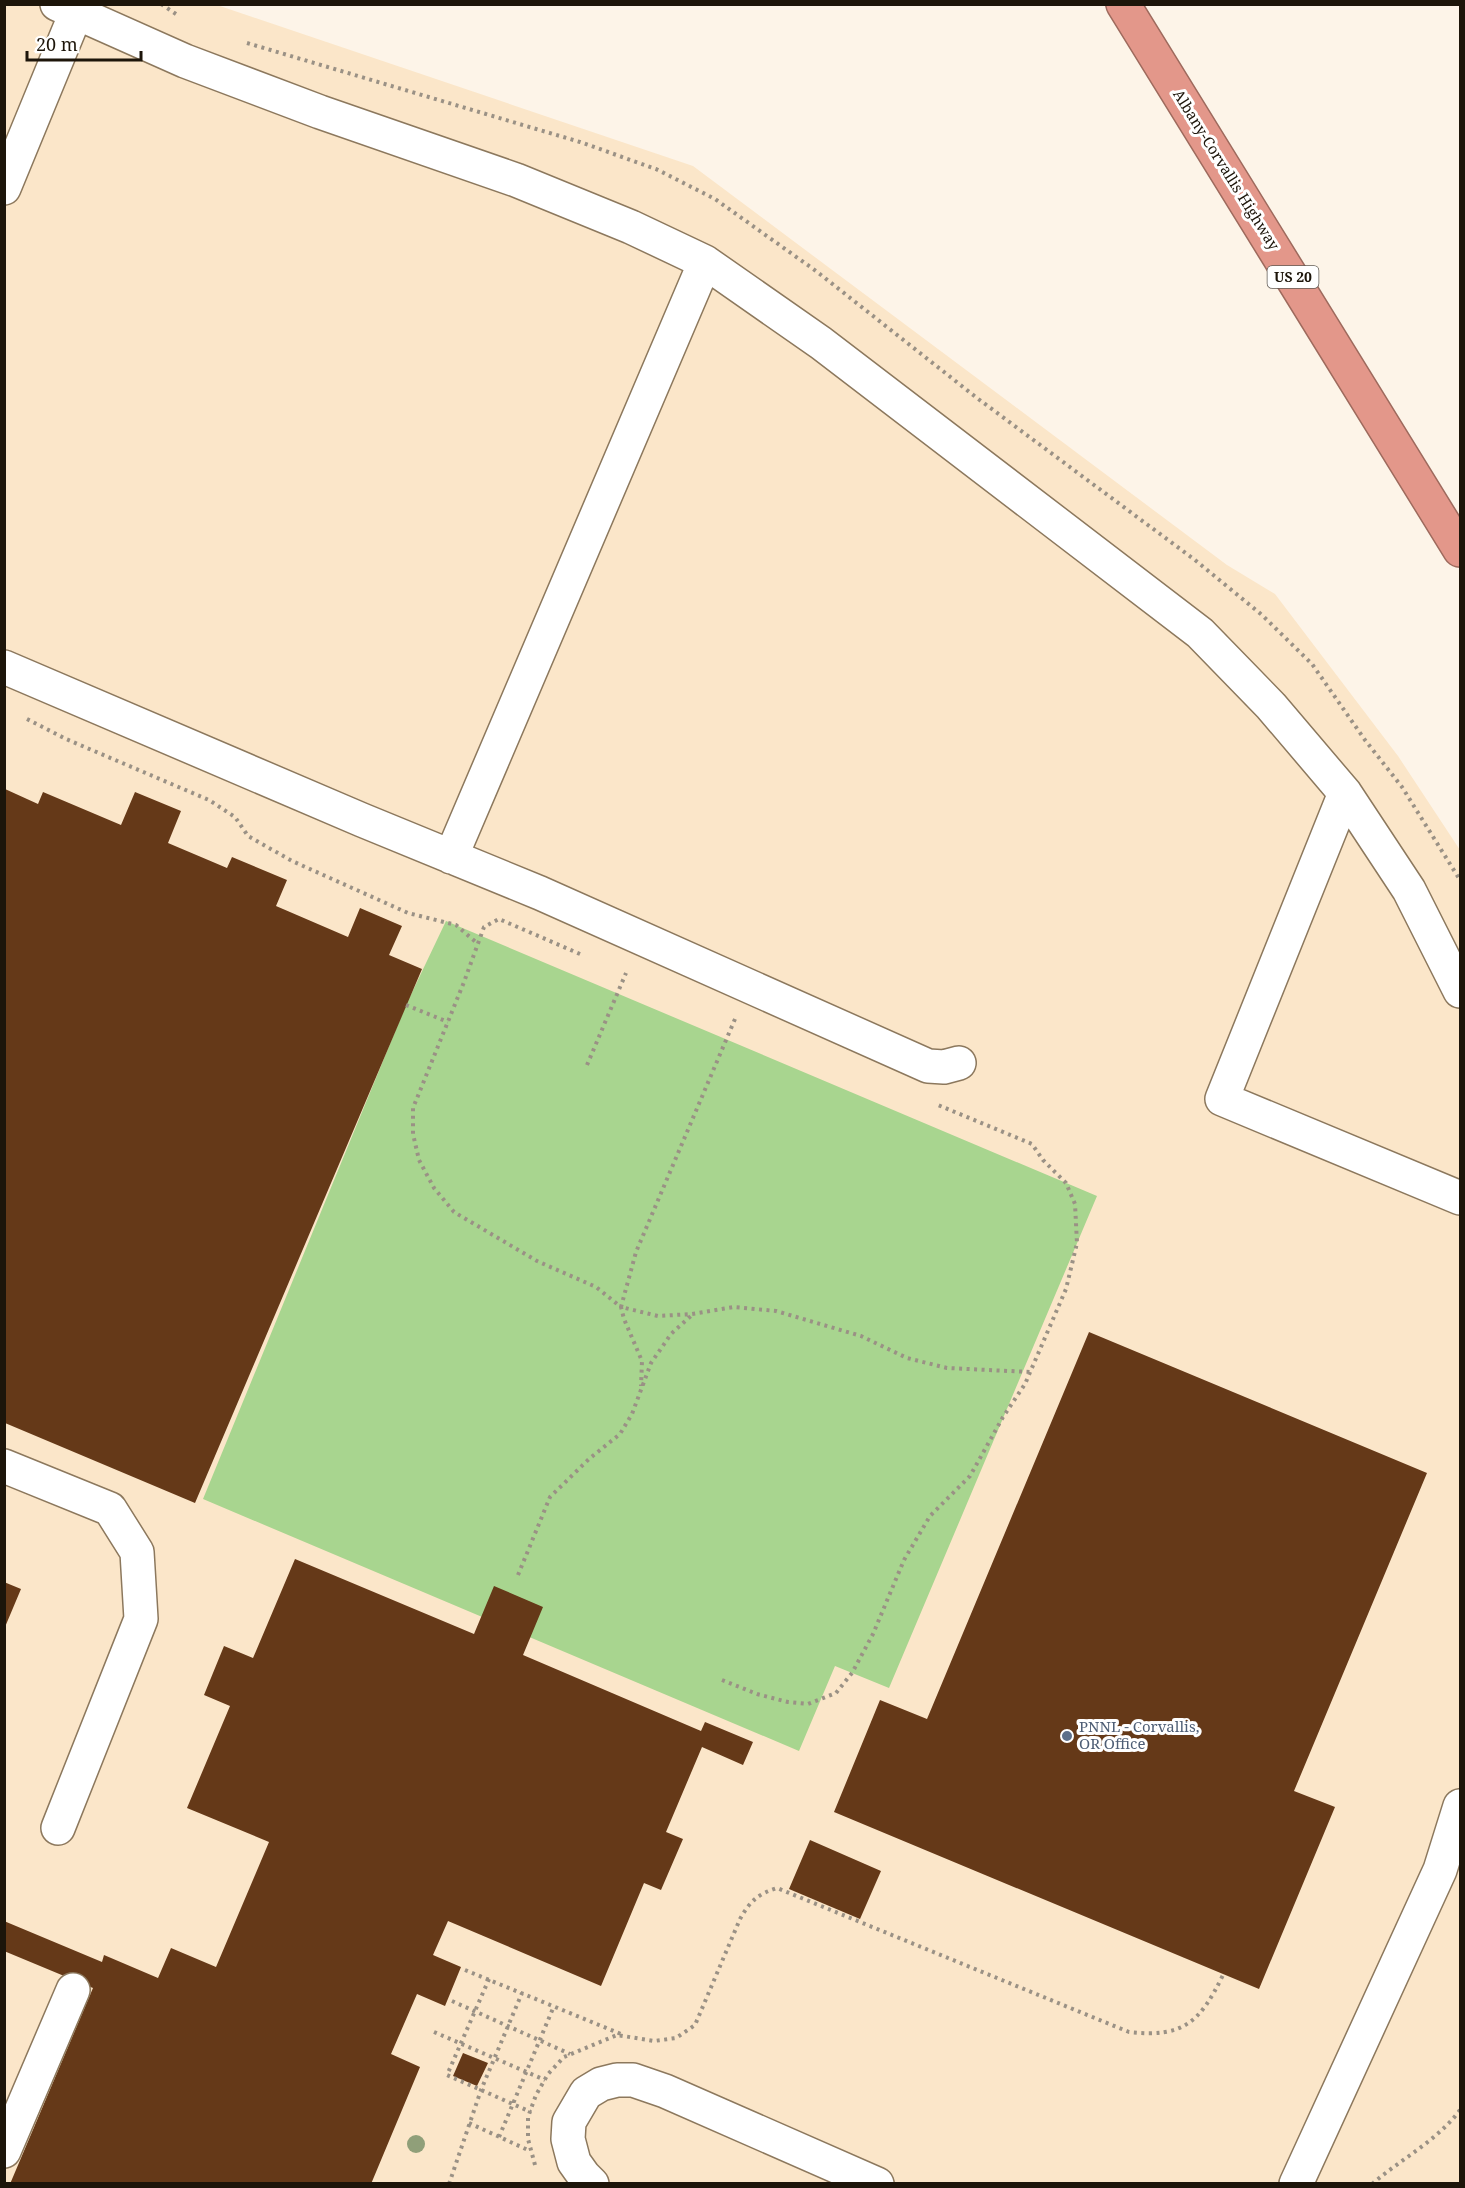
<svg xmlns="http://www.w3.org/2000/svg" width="1465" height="2188" viewBox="0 0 1465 2188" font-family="'Noto Serif',serif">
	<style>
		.built { fill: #fbe6c9 }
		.green { fill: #a8d58f }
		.building { fill: #653918 }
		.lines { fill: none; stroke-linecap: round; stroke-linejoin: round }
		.minor-casing { stroke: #8c785d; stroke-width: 36 }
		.highway-casing { stroke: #9e6a5d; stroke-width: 36 }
		.path { stroke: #9a9185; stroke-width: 4; stroke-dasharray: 3 4.5; stroke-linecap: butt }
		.minor { stroke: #fff; stroke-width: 33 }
		.highway { stroke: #e3978a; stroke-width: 33 }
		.tree { fill: #909f79 }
		.service-dot { fill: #5c6f8a; stroke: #fff; stroke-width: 2 }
		.labels { text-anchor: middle; stroke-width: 6; stroke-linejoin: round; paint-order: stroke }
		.shield { fill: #fff; stroke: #615b54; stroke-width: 1.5 }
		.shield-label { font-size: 14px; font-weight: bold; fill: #1d150a }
		.street-label { font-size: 15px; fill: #1d150a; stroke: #fff }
		.service-label { font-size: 15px; fill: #4e5e75; stroke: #fff; text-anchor: start }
	</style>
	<rect width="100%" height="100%" fill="#fdf4e8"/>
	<path class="built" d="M5,5H217L693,166L1227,565L1275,594L1398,756L1460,850V2183L5,2184Z"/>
	<path class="green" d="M446,921L1097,1196L889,1688L835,1666L799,1751L203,1499L406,1005Z"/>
	<path class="building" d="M5,789L38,804L43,792L121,825L135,792L181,811L168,843L227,868L232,857L287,880L276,906L348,937L360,908L402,926L389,955L422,969L195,1503L5,1423Z
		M1089,1332L1427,1473L1294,1791L1335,1807L1259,1989L834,1812L880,1700L927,1719Z
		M295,1559L474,1634L494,1586L543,1607L523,1655L701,1731L705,1722L753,1742L743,1765L702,1747L666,1832L683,1839L661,1890L644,1883L601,1986L448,1921L433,1955L461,1967L445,2006L417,1994L391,2054L420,2067L371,2184H10L93,1988L4,1951V1921L102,1962L104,1955L158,1978L171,1948L216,1967L269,1842L187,1808L230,1706L204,1695L224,1646L253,1658Z
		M4,1582L21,1589L5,1627H4Z
		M810,1840L881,1871L860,1919L789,1889Z
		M463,2053L488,2063L477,2086L453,2076Z"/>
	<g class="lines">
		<defs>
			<path id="minor" d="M57,4L185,61L320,112L516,180L631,227L705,262L821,343L1200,633L1271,706L1345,793L1409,890L1460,991
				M4,188L76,13
				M4,667L362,820L540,893L928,1066L944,1067L959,1063
				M1345,793L1222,1099L1460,1198
				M451,857L705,262
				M4,1466L110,1509L137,1552L141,1619L58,1828
				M4,2151L73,1990
				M592,2184L584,2176L574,2162L568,2139L569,2122L586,2093L601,2084L617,2080H633L665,2091L877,2184
				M1296,2184L1440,1870L1460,1806"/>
			<path id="highway" d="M1123,4L1460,550"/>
		</defs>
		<use href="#minor" class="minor-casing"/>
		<use href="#highway" class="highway-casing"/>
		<path class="path" d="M161,4L176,14
			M247,43L580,142L656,169L715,199L816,271L977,398L1195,560L1262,615L1312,664L1365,740L1402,787L1460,880
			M27,719L66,739L209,800L235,817L248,836L292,861L408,913L456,925L478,944
			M580,954L499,919L484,927L464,982L413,1108V1134L419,1160L434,1188L454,1212L537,1261L596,1287L621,1307L624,1319L642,1361L641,1386
			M406,1005L448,1022
			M735,1019L636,1252L621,1307L658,1316L692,1314L734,1307L776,1311L861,1336L907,1358L947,1368L1030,1372
			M587,1065L626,973
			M518,1575L550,1497L589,1459L620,1434L632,1414L651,1363L671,1334L692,1315
			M722,1680L757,1694L788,1702L808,1704L836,1693L852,1673L873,1634L904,1560L930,1516L970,1476L1003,1417L1025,1384L1066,1289L1077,1243L1075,1204L1066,1183L1043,1160L1032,1144L938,1105
			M465,1970L621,2034
			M489,1979L447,2075L531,2112
			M452,2001L570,2054
			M434,2032L545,2080
			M469,2123L530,2151
			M499,2137L554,2006
			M535,2165L528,2139V2117L536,2095L548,2074L564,2057L617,2035L654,2041L676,2038L695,2025L740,1919C750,1901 758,1894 777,1888L1129,2032C1184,2038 1200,2022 1223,1975
			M449,2184L481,2090L522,1993
			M1372,2184C1401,2159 1438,2140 1460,2110"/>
		<use href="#minor" class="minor"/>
		<use href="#highway" class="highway"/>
	</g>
	<circle class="tree" cx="416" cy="2144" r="9"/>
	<circle class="service-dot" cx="1067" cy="1736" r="6"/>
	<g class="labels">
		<rect class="shield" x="1267.5" y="266" width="51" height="22" rx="4.5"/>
		<g class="shield-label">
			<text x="1293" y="282">US 20</text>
		</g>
		<g class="street-label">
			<text transform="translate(1226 170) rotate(58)" y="5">Albany-Corvallis Highway</text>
		</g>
		<g class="service-label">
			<text x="1079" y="1732">PNNL - Corvallis,<tspan x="1079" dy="17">OR Office</tspan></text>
		</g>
	</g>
	<rect width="1465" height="2188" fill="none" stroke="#1d150a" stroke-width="12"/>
	<path d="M27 51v9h114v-9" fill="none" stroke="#1d150a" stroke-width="3"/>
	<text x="36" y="51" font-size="18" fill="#1d150a" stroke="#ffffff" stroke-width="4.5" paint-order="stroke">20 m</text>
</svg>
